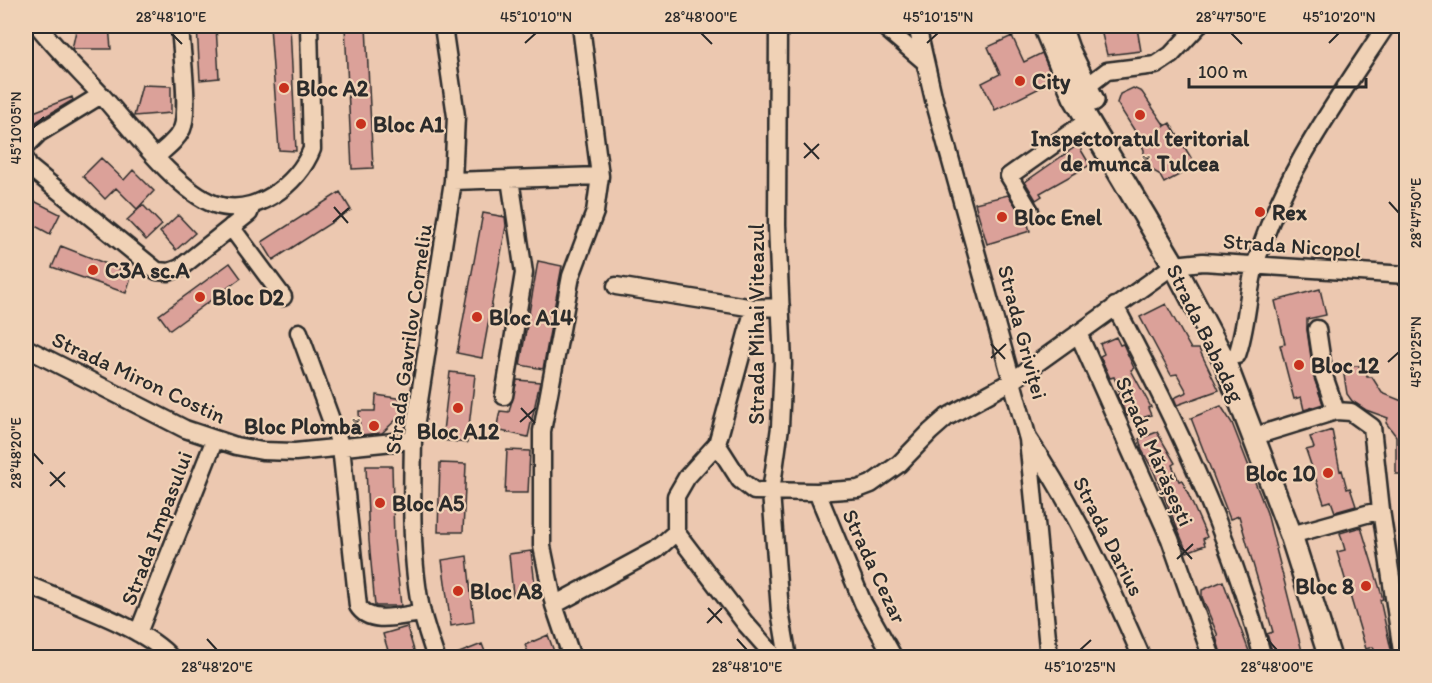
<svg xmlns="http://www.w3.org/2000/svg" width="1432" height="683" viewBox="0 0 1432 683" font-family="Itim,sans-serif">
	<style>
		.building { fill: #dba199; stroke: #2b2b2b; stroke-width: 1.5 }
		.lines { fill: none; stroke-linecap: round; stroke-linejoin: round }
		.minor-casing { stroke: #2b2b2b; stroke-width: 21 }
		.major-casing { stroke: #2b2b2b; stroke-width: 26 }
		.minor { stroke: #f0d2b6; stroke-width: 16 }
		.major { stroke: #f0d2b6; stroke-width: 21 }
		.ticks { fill: none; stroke: #2b2b2b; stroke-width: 2 }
		.poi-dot { fill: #c8321e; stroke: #f0d2b6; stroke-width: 2 }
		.labels { text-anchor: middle; stroke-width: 4.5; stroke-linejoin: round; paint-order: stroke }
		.poi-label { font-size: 22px; font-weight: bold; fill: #2b2b2b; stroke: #f0d2b6; text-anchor: start }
		.street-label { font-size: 22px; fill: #2b2b2b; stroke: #f0d2b6 }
		.neatline { fill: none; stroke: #2b2b2b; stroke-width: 2 }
		.ticks-label { font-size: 15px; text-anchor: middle; fill: #2b2b2b }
	</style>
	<rect width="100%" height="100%" fill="#ecc8b0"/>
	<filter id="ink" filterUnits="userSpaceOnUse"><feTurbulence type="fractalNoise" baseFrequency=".0167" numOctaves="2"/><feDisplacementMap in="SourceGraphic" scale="12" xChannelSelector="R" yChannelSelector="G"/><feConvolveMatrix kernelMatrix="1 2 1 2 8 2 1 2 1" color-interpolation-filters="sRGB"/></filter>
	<g filter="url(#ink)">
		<path class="building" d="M77,26H109L111,49H72Z
			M197,26H216L219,78L200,80Z
			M270,26H290L296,151L279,150Z
			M345,26H366L373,168L352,169Z
			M1100,26H1126L1127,30L1137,28L1141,51L1107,55Z
			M1012,36L1024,62L1042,53L1054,81L995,110L982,83L1000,74L988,47Z
			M142,85L171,86V113L134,116Z
			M1133,88L1142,92L1165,126L1170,123L1196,166L1164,183L1159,174L1150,169L1144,159V150L1138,136L1117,103L1120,94Z
			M72,97L73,100L29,126L26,115Z
			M1078,145L1090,165L1040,193L1042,196L1036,200L1025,182Z
			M101,158L124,180L133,170L154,191L137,209L116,188L105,199L83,176Z
			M340,192L351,210L273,260L262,242Z
			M1008,195L1027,221L1030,231L987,244L975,203Z
			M26,197L60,214L50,234L26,221Z
			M143,205L162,225L146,240L127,220Z
			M483,213L505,217L506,226L482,358L457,353Z
			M178,215L195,233L176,250L160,232Z
			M61,246L132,274L126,293L52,267Z
			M538,261L562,266L543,369L520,365Z
			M230,263L241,278L170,330L159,315Z
			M1320,289L1326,315L1307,319V330L1314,378L1323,404L1304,410L1301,397L1294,399L1280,345L1285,344L1275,301Z
			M1166,304L1191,349H1199L1219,390L1177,405L1174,398L1187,392L1177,374L1171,375L1140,317Z
			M1116,337L1120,345L1123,344L1134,368L1131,370L1151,407L1148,408L1151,415L1133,421L1130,415L1127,416L1117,395L1120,393L1114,377L1110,378L1100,356L1104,354L1100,344Z
			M1347,366H1365L1367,377H1372L1382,393L1407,403V474H1396V436L1386,423L1388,418L1366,410L1352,401L1347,394L1344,375L1347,374Z
			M450,372L475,375L467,443L442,440Z
			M517,380L540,382L528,437L496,430L500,411L509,412Z
			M376,395L403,399L401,415L382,433L360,435L359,411H375Z
			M1221,406L1232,423L1267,513L1303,655L1274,657L1267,634L1273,632L1239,516L1230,519L1191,418Z
			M1332,430L1340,471L1342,470L1347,489L1350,488L1356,506L1335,512L1331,501L1324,503L1306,450L1314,448L1310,437Z
			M1157,432L1175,463L1172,465L1179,481L1182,480L1207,537L1203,539L1205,545L1187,552L1154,472L1142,450L1139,439Z
			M507,450L530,451L528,493H505Z
			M440,463L466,464L463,532H438Z
			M366,466H392L394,540L401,606H375L369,541Z
			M1361,527L1383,599L1380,600L1392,654L1380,657H1377L1373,647L1366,649L1337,552L1345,550L1340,533Z
			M531,551L536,593L513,595L509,554Z
			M467,556L474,622L451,626L442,560Z
			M1223,581L1250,654L1247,657H1222L1216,637L1218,636L1202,597V590Z
			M407,627L416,657H390L383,634Z
			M548,635L556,657H530L525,645Z
			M482,644L487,657H449Z"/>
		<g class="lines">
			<defs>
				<path id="minor" d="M38,26C58,51 81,73 103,97C130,127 177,191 214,204C254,218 298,185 312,149L309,26
					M778,26L777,225L783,364L780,427L771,492L780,611L788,658
					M883,26L924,61
					M917,26L934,100L1028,439L1049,658
					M1077,94L1107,71L1156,65L1171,55L1198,26
					M26,146L39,133L101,95
					M157,156C166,148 177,140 182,129C190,110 181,48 180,26
					M26,160L28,166L157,271L169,272L180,268L249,213L252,205
					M453,181L600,176
					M1030,211L1009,176L1087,121
					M231,227L283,297
					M616,286L754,308L781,307
					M1115,306C1175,419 1230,534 1263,658
					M1317,329L1324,376L1336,411
					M299,332L341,447L358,606C370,626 402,615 422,613
					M1078,333L1170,539L1212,658
					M26,348L185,429L236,446L262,451L295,452L413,440
					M1237,355C1247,326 1247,295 1255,266C1281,177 1336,102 1386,26
					M504,396L524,273L510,179
					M1255,436L1336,411L1351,412L1372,427L1381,510L1403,658
					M1029,440C1076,511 1108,580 1142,658
					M717,444L740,480L754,491L817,492L858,489L871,484L899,464L930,432L947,417L1012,381L1174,265L1203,262L1406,275
					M817,492L863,603L894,658
					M676,532L745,623L776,658
					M1291,535L1381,510
					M26,584C64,601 146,627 171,658
					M554,605L656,550L676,532V496L687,477L717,444L754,308
					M138,633L215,439
					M436,658C431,643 426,628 422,613C410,562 412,492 413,440L453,181L456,116L443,26
					M572,658L554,605L542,546V431L571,276L595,212L600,176L581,26"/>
				<path id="major" d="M1044,26L1074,97L1174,265L1224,360L1291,535L1330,658
					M1060,26L1068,49L1093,100"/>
			</defs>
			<use href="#minor" class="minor-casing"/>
			<use href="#major" class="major-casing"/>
			<use href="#minor" class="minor"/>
			<use href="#major" class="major"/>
		</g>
	</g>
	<path class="ticks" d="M171,33L182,44M701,33L712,44M1231,33L1242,44M525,43L536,33M927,43L938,33M1329,43L1339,33M33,128L44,117M804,143L819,159M804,158L819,144M1389,202L1399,213M334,207L348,223M333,222L349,208M991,344L1005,359M991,358L1006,344M1388,362L1399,352M521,408L535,423M520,422L536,408M33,453L43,464M50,472L65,487M50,486L65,472M1178,544L1192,559M1177,559L1193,544M708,608L722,623M707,623L722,608M207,639L217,650M737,639L747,650M1267,639L1277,650M1080,650L1091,640"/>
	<g class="poi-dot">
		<circle cx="1020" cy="81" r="6"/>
		<circle cx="284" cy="88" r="6"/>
		<circle cx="1140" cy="115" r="6"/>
		<circle cx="361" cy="124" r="6"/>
		<circle cx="1260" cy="212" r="6"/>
		<circle cx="1002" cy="217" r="6"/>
		<circle cx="93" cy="270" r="6"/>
		<circle cx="200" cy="297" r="6"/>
		<circle cx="477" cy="317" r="6"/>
		<circle cx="1299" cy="365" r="6"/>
		<circle cx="458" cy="408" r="6"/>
		<circle cx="374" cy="426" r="6"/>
		<circle cx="1328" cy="473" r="6"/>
		<circle cx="380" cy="503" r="6"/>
		<circle cx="1366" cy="586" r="6"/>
		<circle cx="458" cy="591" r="6"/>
	</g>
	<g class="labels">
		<g class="poi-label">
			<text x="1032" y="89">City</text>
			<text x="296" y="96">Bloc A2</text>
			<text x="373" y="132">Bloc A1</text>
			<text x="1140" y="146" text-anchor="middle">Inspectoratul teritorial<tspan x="1140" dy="25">de muncă Tulcea</tspan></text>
			<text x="1272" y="220">Rex</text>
			<text x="1014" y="225">Bloc Enel</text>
			<text x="105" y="278">C3A sc.A</text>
			<text x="212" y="305">Bloc D2</text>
			<text x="489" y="325">Bloc A14</text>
			<text x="1311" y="373">Bloc 12</text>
			<text x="362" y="434" text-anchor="end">Bloc Plombă</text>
			<text x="458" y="439" text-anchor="middle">Bloc A12</text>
			<text x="1316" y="481" text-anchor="end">Bloc 10</text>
			<text x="392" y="511">Bloc A5</text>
			<text x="1354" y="594" text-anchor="end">Bloc 8</text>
			<text x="470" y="599">Bloc A8</text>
		</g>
		<g class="street-label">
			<text transform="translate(1292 245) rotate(4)" y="8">Strada Nicopol</text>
			<text transform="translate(756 324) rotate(-90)" y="8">Strada Mihai Viteazul</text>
			<text transform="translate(1023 332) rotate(75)" y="8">Strada Griviței</text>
			<text transform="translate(1206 333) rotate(64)" y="8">Strada Babadag</text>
			<text transform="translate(408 339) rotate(-82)" y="8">Strada Gavrilov Corneliu</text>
			<text transform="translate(139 377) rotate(25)" y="8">Strada Miron Costin</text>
			<text transform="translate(1155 451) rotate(66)" y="8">Strada Mărășești</text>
			<text transform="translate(156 528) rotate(-69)" y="8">Strada Impasului</text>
			<text transform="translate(1109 536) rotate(63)" y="8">Strada Darius</text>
			<text transform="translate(875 566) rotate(65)" y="8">Strada Cezar</text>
		</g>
	</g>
	<rect width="1432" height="683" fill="none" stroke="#f0d2b6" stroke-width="66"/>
	<path d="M1189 78v9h177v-9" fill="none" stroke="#2b2b2b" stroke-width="3"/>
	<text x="1198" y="78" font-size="18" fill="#2b2b2b" stroke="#f0d2b6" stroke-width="4.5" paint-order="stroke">100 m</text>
	<rect x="33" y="33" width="1366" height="617" class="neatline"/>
	<g class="ticks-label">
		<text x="171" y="22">28°48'10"E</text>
		<text x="536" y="22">45°10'10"N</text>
		<text x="701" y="22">28°48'00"E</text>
		<text x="938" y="22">45°10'15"N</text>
		<text x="1231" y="22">28°47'50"E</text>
		<text x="1339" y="22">45°10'20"N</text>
		<text transform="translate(16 128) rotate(-90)" y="5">45°10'05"N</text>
		<text transform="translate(1416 213) rotate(-90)" y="5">28°47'50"E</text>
		<text transform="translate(1416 352) rotate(-90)" y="5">45°10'25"N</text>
		<text transform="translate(16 453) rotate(-90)" y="5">28°48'20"E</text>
		<text x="217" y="672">28°48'20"E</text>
		<text x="747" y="672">28°48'10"E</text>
		<text x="1080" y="672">45°10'25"N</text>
		<text x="1277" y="672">28°48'00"E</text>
	</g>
</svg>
